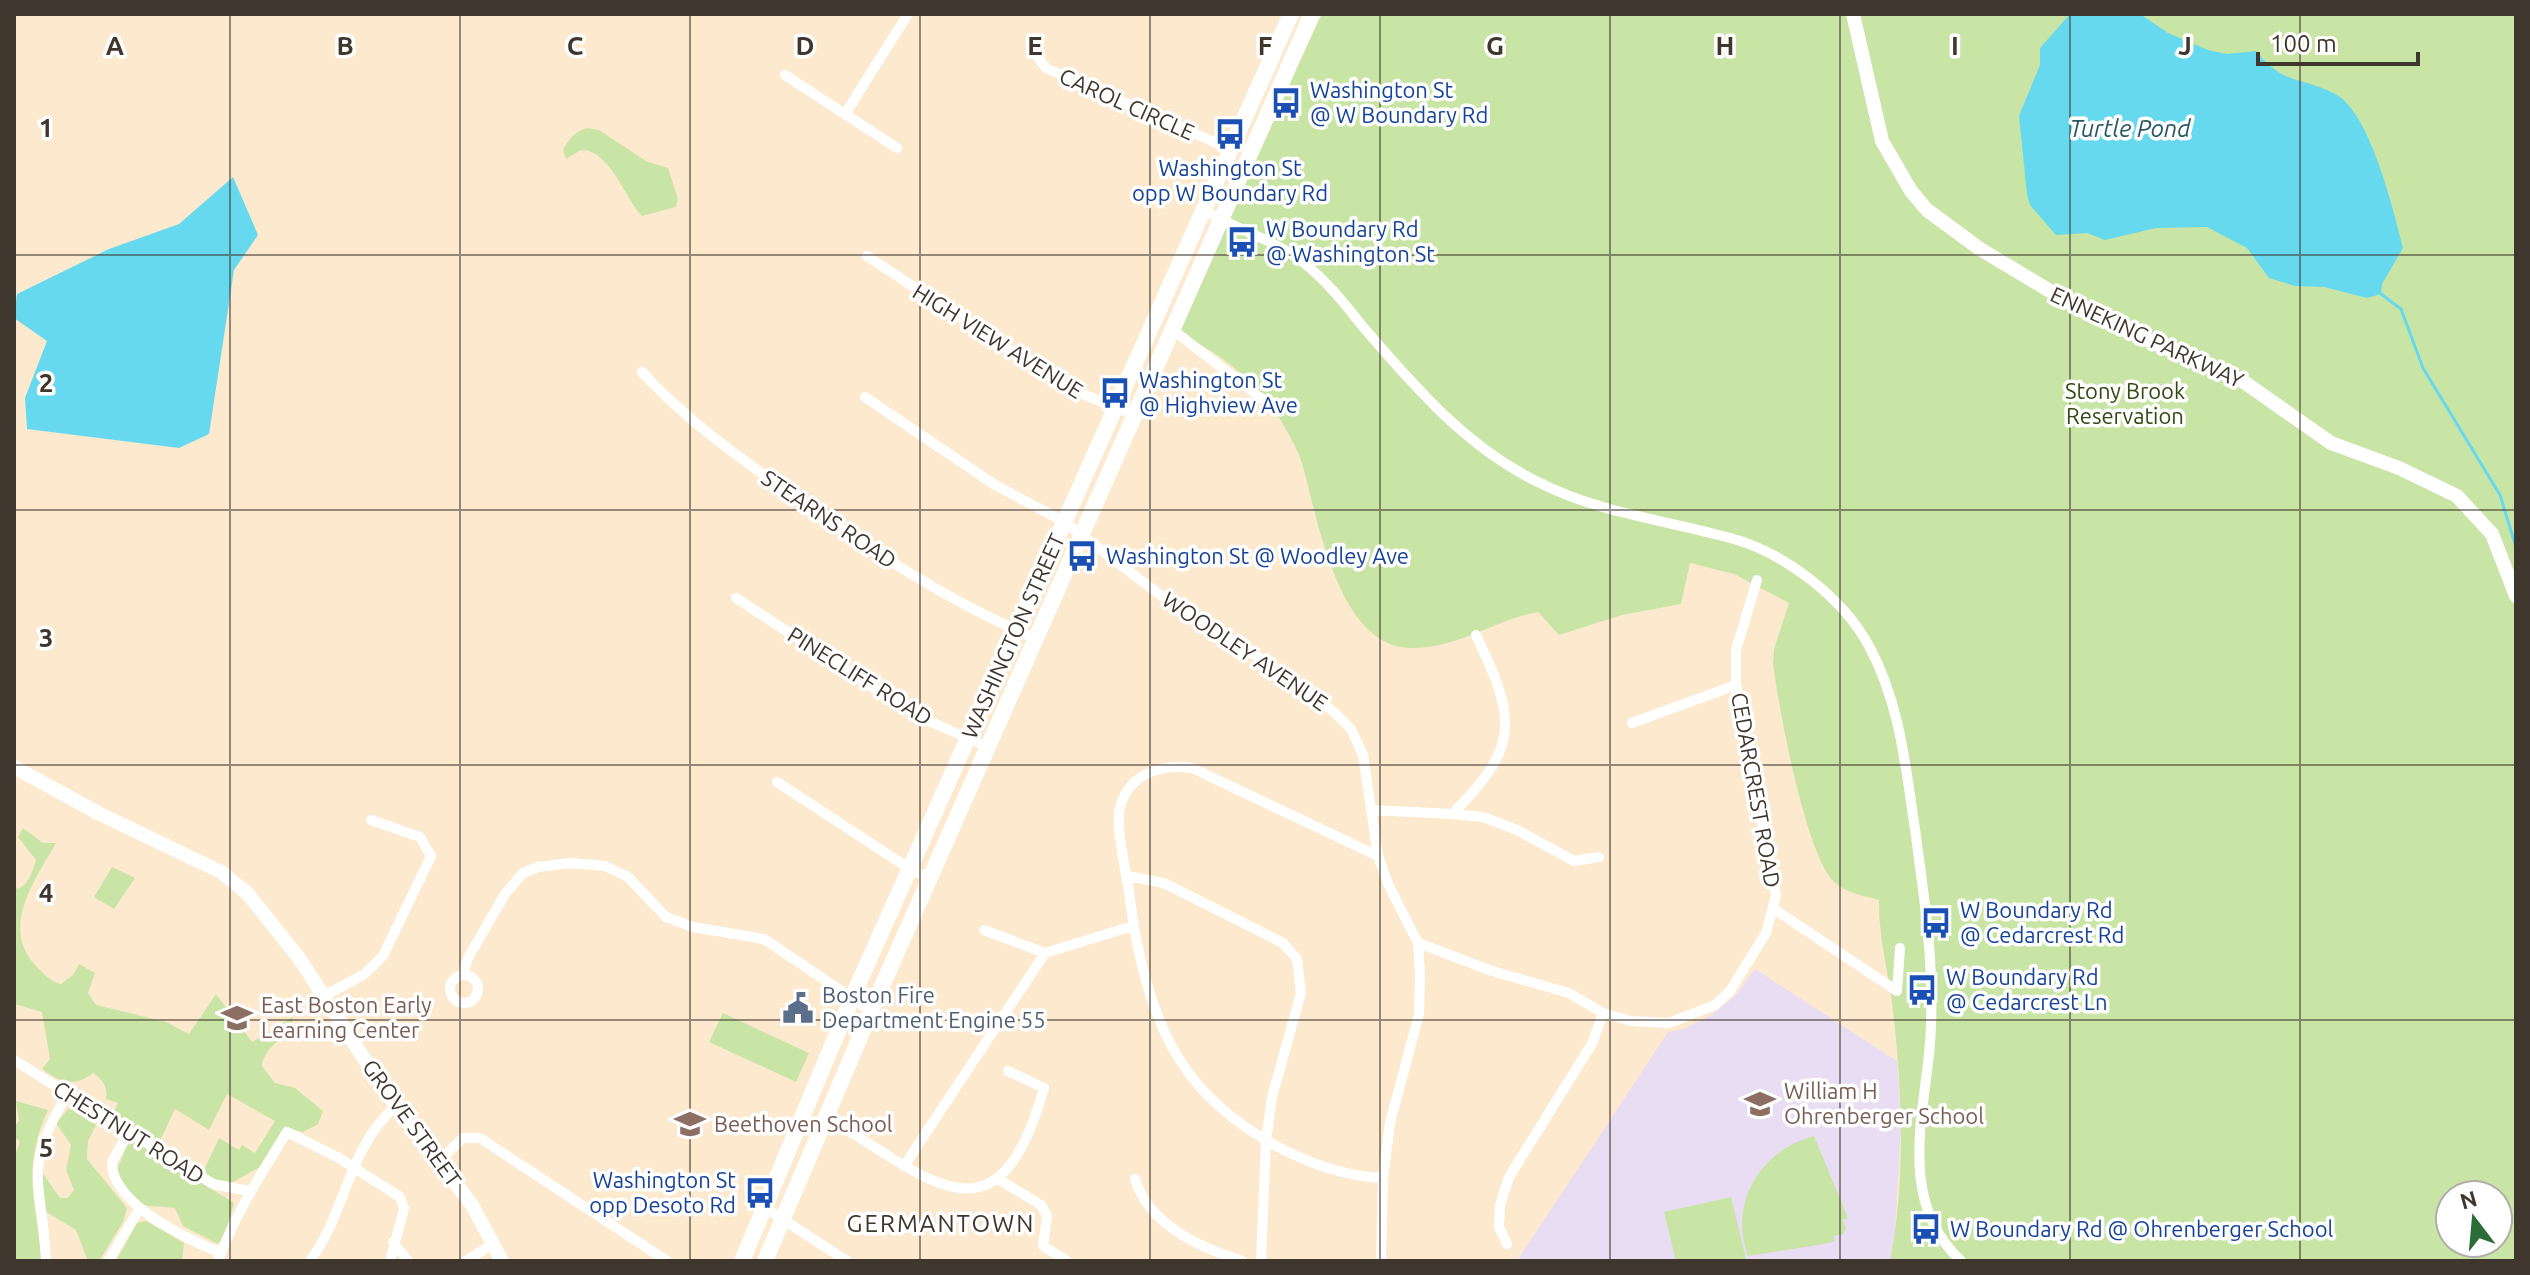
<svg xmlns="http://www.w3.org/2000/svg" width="2530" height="1275" viewBox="0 0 2530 1275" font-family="Ubuntu,sans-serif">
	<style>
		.education { fill: #e8ddf2 }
		.green { fill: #c9e5a5; fill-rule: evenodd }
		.water { fill: #67d9ef }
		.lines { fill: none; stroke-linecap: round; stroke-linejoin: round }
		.stream { stroke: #67d9ef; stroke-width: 3 }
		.minor { stroke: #fff; stroke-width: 10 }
		.secondary { stroke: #fff; stroke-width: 14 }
		.primary { stroke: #fff; stroke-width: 16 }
		.grid { fill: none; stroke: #3f372d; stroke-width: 2; stroke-opacity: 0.55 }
		.labels { text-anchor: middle; stroke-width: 7; stroke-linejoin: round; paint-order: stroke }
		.transit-label { font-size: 22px; fill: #164399; stroke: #fff; text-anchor: start }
		.street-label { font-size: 22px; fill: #3f372d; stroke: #fff }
		.park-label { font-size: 22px; fill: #334710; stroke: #fff }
		.service-label { font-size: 22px; fill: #4e5e75; stroke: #fff; text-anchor: start }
		.education-label { font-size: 22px; fill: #785e54; stroke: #fff; text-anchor: start }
		.water-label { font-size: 24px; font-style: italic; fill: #285963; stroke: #fff }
		.neighbourhood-label { font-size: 24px; letter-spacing: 2px; fill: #3f372d; stroke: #fff }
		.grid-label { font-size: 26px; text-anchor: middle; font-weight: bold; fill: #3f372d; stroke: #fff; stroke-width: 7; stroke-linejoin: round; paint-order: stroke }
	</style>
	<rect width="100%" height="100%" fill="#fde9cd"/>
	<path class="education" d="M1755,969L1897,1061L1901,1121L1895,1233L1890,1261H1517L1668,1032L1684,1029L1713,1014L1736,995Z"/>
	<path class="green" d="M1322,14H2516V1261H1890C1906,1180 1902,1091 1893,1010C1889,974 1878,936 1879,900C1864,896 1846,893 1834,882C1805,853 1779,708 1773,664L1774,649L1789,603L1734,574L1690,563L1681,604L1622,615L1559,635L1538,612C1494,620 1455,650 1409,648C1337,645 1317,515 1302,463C1297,448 1288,433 1280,419C1256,379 1215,350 1173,330ZM2450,1195H2498V1243H2450Z
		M588,128L599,130L646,161L668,168L678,199L676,207L642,216C626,201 610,149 581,150L566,159L563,150C568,140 576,130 588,128Z
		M23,828L43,843H56C34,882 0,927 36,966C44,974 51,982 61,984L73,975L79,964L95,973L88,993L96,1005L166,1022L189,1034L216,994L252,1042L293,1017C291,1037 264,1045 262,1066L275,1083L295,1088L323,1111L318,1124L303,1132L284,1127L262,1166L226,1186L203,1172L219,1138L239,1150L242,1145L255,1153L275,1121L227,1094L209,1130L175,1109L159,1143L112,1115L118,1103L106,1099C108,1087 103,1080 93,1073C74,1088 60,1082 42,1069L50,1059L42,1012L14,1004V885L18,889C30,883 32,872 36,860L18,837Z
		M112,867L135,878L114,909L94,897Z
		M723,1013L809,1053L796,1082L709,1042Z
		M16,1101L48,1110C21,1168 36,1202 42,1261H14V1159L20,1141L14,1138V1127L19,1121Z
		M69,1108L96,1125L88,1141L87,1159L127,1208L123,1222L99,1261H88L76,1230L46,1212L39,1168L60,1198H68L74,1190L66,1170L71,1145L56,1123Z
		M1814,1136L1848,1218L1843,1220L1846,1228L1843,1234L1834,1236L1835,1241L1824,1244L1748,1256C1728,1203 1761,1150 1814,1136Z
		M130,1139L234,1203L224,1237L218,1244L183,1226L175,1208L141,1205L122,1183L117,1169Z
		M1731,1197L1746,1259L1676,1261L1664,1212Z
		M146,1221L184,1243L182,1261H116L137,1223Z"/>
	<path class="water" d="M2070,14H2140L2168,33L2208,50L2227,54L2256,51C2284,86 2301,76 2335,94C2369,110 2394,211 2403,248L2382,284L2381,294L2367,298L2324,287L2295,286L2269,278L2247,248L2207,227L2156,228L2105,240L2087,233L2056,235L2030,205L2027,194L2019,116L2040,65V48Z
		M233,177L258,235L234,270L209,434L179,448L27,429L25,398L47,341L14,318L17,294L109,249L179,224Z"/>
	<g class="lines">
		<path class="stream" d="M2381,294L2401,309L2423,368L2500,495L2516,547"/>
		<path class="minor" d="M1032,50L1046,68L1230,149
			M785,75L897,148
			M845,114L908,14
			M1201,209C1236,229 1281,242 1310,268C1331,286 1347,307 1364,328C1415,387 1466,447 1538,482C1601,514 1667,520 1734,539C1786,554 1843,598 1869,646C1901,705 1906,771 1916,836C1921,877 1928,918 1930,960C1932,990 1932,1024 1929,1055C1921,1127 1901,1205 1961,1261
			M867,256L1065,387L1135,415
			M1173,330L1270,405
			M642,372C685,419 736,455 788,492C868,549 946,600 1036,639
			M865,397L995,485L1063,521L1163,597L1272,666L1334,712L1351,729L1363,755L1378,856L1388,884L1418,943L1420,976L1419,1014L1390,1123L1383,1178L1381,1261
			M736,598L915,715L988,747
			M1632,723L1736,685
			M777,782L910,869L930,878
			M1372,810L1452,814C1521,746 1516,719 1476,635
			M1452,814L1483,817L1517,830L1574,861L1599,857
			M1378,856L1192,768C1162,764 1129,773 1120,807C1115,827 1126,870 1129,892C1136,950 1150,1016 1183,1065C1225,1127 1310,1174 1383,1178
			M1127,876L1164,883L1283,943L1297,959L1301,993L1272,1097L1266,1140L1261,1261
			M1774,909L1897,991
			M984,930L1045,953L1133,926
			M1418,943L1492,971L1569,993L1603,1013L1631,1021L1669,1023L1715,1005L1730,991L1766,933L1776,895L1736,685V650L1757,580
			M463,975L468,958L505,894L523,873L538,867L570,863L605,866L628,877L666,917L693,927L764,939L871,1011
			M450 989a14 14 0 1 1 28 0a14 14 0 1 1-28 0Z
			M1897,991L1900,948
			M324,996L363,975L383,956L431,856L420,837L371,820
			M14,1060L213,1184L249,1191
			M826,1117C929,1177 997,1255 1044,1088L1008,1071
			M129,1131L112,1162C111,1204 187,1239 221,1253
			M439,1161L463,1138H480L667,1261
			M904,1166L1045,953
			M998,1179L1041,1205L1047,1216L1043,1246L1067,1261
			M1135,1179C1149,1225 1199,1247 1242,1261
			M762,1206L847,1261
			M393,1242L408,1261
			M1507,1244L1499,1227L1500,1205L1509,1177L1593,1042L1603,1013
			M46,1261C42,1179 21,1171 68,1093
			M108,1261L140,1208
			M218,1261C235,1214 261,1174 287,1132L339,1158L400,1197L404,1209L390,1261
			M310,1261C346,1213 348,1147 396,1106
			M466,1261L494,1243"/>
		<path class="secondary" d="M1853,14L1882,141L1911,191L1927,210L1980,249L2090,315L2244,382L2331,443L2399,468L2457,496L2492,534L2516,596
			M14,767L100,814L221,872L247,893L299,958L387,1094L472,1205L502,1261"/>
		<path class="primary" d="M742,1261L852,998L1291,14
			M765,1261L871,1011L1312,14"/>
	</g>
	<path class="grid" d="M230,14V1261M460,14V1261M690,14V1261M920,14V1261M1150,14V1261M1380,14V1261M1610,14V1261M1840,14V1261M2070,14V1261M2300,14V1261M14,255H2516M14,510H2516M14,765H2516M14,1020H2516"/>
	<defs>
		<symbol id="bus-bare" viewBox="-9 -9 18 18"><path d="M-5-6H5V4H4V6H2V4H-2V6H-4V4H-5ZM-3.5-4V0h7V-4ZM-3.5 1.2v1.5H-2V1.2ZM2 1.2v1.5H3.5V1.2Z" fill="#1a4fb4" stroke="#fff" stroke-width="2.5" paint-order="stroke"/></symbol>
		<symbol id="civic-bare" viewBox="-9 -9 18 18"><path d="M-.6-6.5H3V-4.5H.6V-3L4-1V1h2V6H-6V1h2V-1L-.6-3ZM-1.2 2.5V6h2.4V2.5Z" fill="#5c6f8a" stroke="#fff" stroke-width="2.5" paint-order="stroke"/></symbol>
		<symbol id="school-bare" viewBox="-9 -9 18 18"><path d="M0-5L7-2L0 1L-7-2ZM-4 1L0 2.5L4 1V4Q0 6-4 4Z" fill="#8d6e63" stroke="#fff" stroke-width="2.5" paint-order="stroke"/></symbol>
	</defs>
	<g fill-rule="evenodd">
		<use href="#bus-bare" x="1264" y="81" width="44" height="44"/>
		<use href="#bus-bare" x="1208" y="112" width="44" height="44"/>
		<use href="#bus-bare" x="1220" y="220" width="44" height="44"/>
		<use href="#bus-bare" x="1093" y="371" width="44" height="44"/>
		<use href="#bus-bare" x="1060" y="534" width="44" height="44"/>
		<use href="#bus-bare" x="1914" y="901" width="44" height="44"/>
		<use href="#bus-bare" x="1900" y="968" width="44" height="44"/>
		<use href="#civic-bare" x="776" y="986" width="44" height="44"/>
		<use href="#school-bare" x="215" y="996" width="44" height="44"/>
		<use href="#school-bare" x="1738" y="1082" width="44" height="44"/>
		<use href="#school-bare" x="668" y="1102" width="44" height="44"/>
		<use href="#bus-bare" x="738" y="1171" width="44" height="44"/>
		<use href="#bus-bare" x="1904" y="1207" width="44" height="44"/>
	</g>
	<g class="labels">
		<g class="transit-label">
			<text x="1310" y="98">Washington St<tspan x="1310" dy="25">@ W Boundary Rd</tspan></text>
			<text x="1230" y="176" text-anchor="middle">Washington St<tspan x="1230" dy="25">opp W Boundary Rd</tspan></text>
			<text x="1266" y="237">W Boundary Rd<tspan x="1266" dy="25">@ Washington St</tspan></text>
			<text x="1139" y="388">Washington St<tspan x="1139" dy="25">@ Highview Ave</tspan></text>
			<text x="1106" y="564">Washington St @ Woodley Ave</text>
			<text x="1960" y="918">W Boundary Rd<tspan x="1960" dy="25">@ Cedarcrest Rd</tspan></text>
			<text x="1946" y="985">W Boundary Rd<tspan x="1946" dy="25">@ Cedarcrest Ln</tspan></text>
			<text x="736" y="1188" text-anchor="end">Washington St<tspan x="736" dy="25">opp Desoto Rd</tspan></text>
			<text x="1950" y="1237">W Boundary Rd @ Ohrenberger School</text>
		</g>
		<g class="street-label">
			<text transform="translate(1127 104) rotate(24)" y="8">CAROL CIRCLE</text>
			<text transform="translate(2147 337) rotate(25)" y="8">ENNEKING PARKWAY</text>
			<text transform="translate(998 341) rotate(32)" y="8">HIGH VIEW AVENUE</text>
			<text transform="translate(829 519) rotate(34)" y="8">STEARNS ROAD</text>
			<text transform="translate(1013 636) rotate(-66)" y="8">WASHINGTON STREET</text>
			<text transform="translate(1245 651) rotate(34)" y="8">WOODLEY AVENUE</text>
			<text transform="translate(860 676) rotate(32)" y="8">PINECLIFF ROAD</text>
			<text transform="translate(1756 790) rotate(80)" y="8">CEDARCREST ROAD</text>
			<text transform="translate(412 1123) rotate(54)" y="8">GROVE STREET</text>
			<text transform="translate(129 1132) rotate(32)" y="8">CHESTNUT ROAD</text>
		</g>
		<g class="park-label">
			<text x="2125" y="399">Stony Brook<tspan x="2125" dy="25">Reservation</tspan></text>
		</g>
		<g class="service-label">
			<text x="822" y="1003">Boston Fire<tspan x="822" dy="25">Department Engine 55</tspan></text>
		</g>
		<g class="education-label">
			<text x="261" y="1013">East Boston Early<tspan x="261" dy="25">Learning Center</tspan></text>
			<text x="1784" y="1099">William H<tspan x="1784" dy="25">Ohrenberger School</tspan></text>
			<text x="714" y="1132">Beethoven School</text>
		</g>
		<g class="water-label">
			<text x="2130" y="137">Turtle Pond</text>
		</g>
		<g class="neighbourhood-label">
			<text x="941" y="1232">GERMANTOWN</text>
		</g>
	</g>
	<g class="grid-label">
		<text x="115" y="55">A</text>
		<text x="345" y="55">B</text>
		<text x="575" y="55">C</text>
		<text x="805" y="55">D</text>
		<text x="1035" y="55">E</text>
		<text x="1265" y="55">F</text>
		<text x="1495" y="55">G</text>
		<text x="1725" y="55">H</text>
		<text x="1955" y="55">I</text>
		<text x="2185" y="55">J</text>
		<text x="46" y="137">1</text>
		<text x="46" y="392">2</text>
		<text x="46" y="647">3</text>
		<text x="46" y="902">4</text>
		<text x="46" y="1157">5</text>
	</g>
	<rect width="2530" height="1275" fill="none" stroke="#3f372d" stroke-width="32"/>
	<g transform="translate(2474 1219) rotate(344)"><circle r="38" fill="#ffffff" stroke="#b2afab" stroke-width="2"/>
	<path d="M0-6L14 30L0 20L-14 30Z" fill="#2b6d38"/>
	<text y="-12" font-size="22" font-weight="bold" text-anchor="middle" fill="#3f372d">N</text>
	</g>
	<path d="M2258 52v12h160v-12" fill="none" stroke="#3f372d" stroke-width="4"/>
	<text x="2270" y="52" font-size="24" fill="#3f372d" stroke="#ffffff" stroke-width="6" paint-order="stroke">100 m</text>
</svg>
